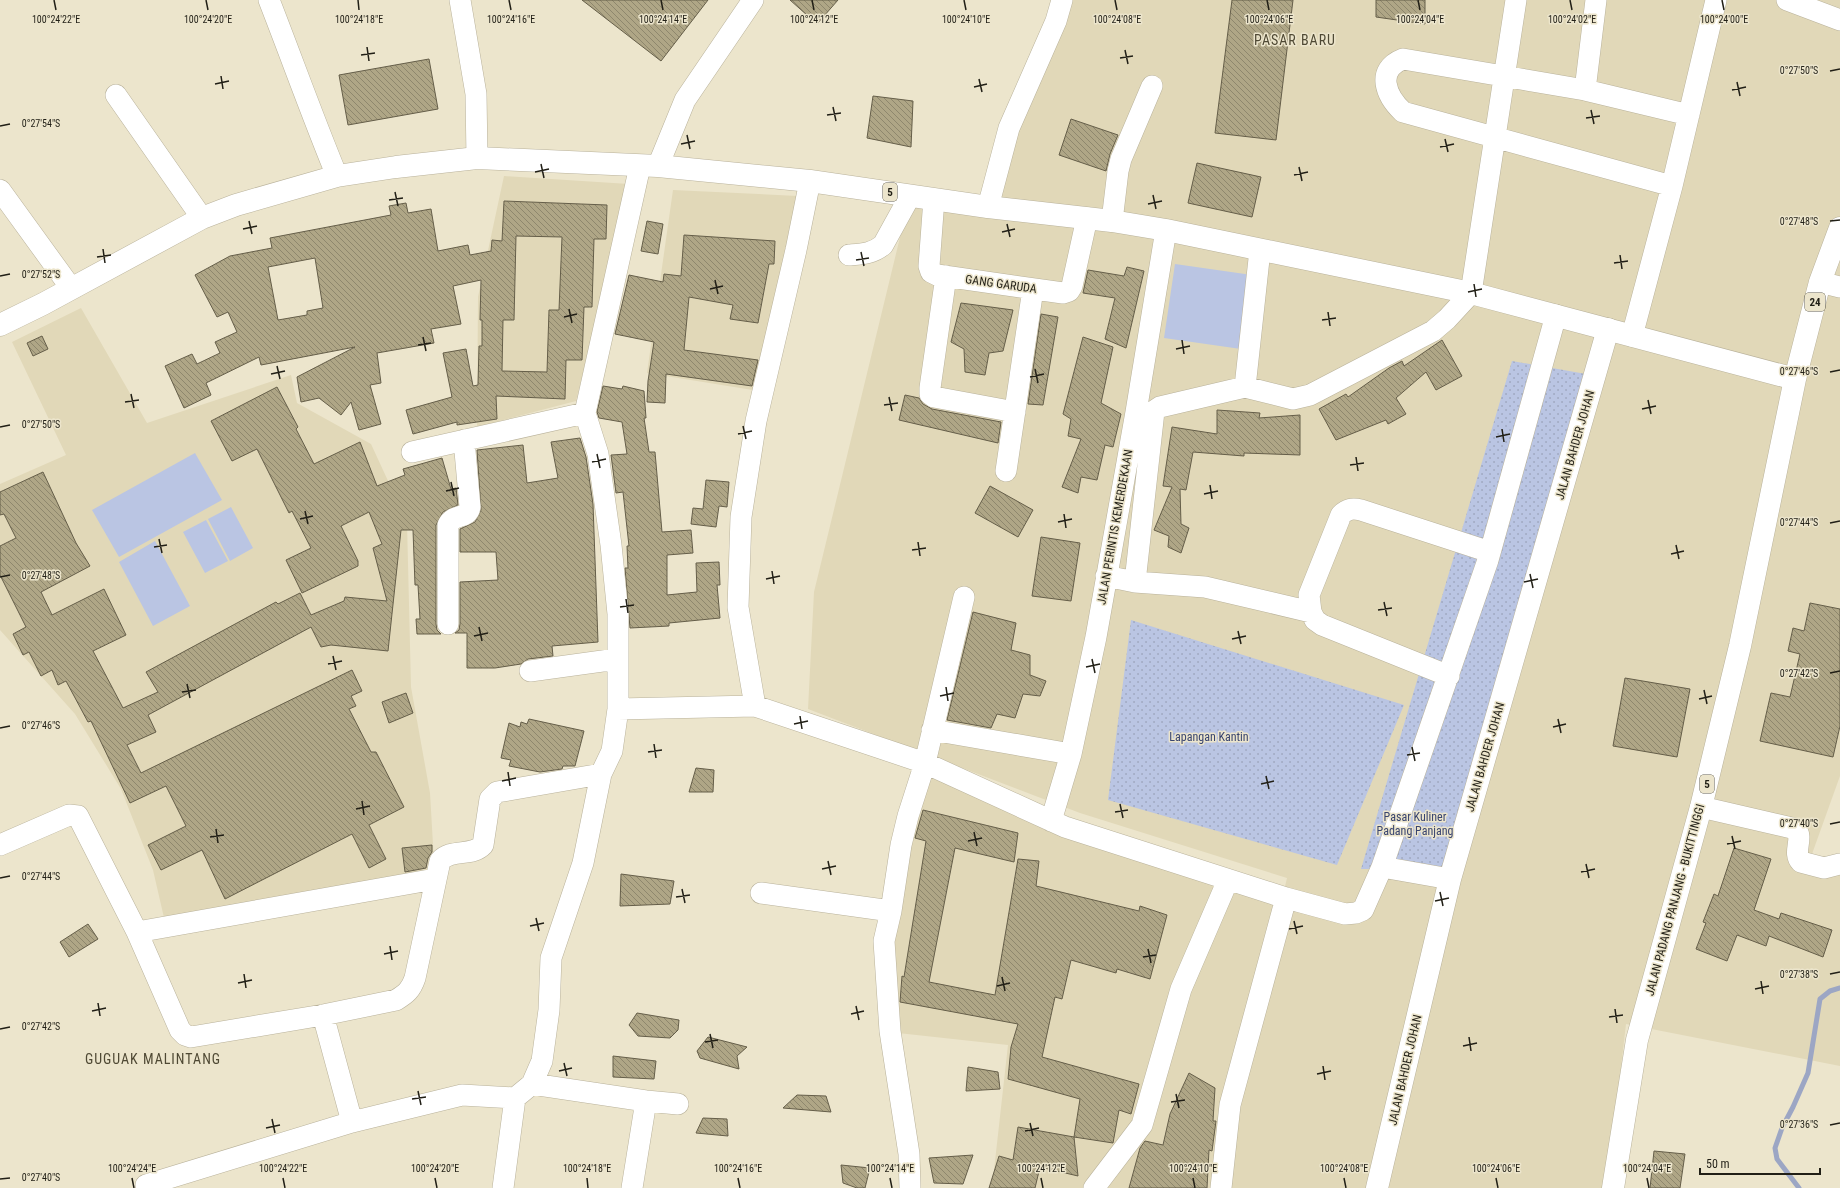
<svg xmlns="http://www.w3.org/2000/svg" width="1840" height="1188" viewBox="0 0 1840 1188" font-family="'Roboto Condensed',sans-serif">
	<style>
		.built { fill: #e1d8b8 }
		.park { fill: url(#park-dots) }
		.pitch { fill: #bac5e3 }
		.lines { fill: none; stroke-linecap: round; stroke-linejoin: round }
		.stream { stroke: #9ca6c4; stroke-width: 5 }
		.building { fill: url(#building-back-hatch); stroke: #655e49; fill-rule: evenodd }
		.minor-casing { stroke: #b9b29b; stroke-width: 22 }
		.major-casing { stroke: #b9b29b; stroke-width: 23 }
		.highway-casing { stroke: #b9b29b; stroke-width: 23 }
		.minor { stroke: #fff; stroke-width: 21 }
		.major { stroke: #fff; stroke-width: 22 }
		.highway { stroke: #fff; stroke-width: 22 }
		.ticks { fill: none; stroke: #211f16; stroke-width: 1.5 }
		.labels { text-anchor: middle; stroke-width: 3; stroke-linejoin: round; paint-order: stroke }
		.shield { fill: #ece5cc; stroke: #5e5a4d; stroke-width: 1 }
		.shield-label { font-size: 11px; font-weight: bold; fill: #211f16 }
		.street-label { font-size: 12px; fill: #211f16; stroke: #ece5cc }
		.park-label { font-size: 12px; fill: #38446f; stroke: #ece5cc }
		.quarter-label { font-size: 14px; letter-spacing: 1px; fill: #4f4934; stroke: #ece5cc }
		.ticks-label { font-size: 10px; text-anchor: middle; fill: #211f16; stroke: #ece5cc; stroke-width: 3; stroke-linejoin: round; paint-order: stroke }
	</style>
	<defs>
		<pattern id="park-dots" width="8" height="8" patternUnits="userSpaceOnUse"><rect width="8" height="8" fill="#bac5e3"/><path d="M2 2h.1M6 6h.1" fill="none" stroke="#a0a9c2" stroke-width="1.8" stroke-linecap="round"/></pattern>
		<pattern id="building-back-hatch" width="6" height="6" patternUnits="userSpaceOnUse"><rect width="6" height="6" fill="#afa686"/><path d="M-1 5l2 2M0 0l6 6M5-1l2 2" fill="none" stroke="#8e876d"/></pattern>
	</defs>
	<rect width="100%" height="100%" fill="#ece5cc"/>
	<path class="built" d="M1063,0H1840V776L1812,854L1840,863V1066L1626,1024L1607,1188H992L1008,1045L898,1033L895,941L914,818L929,773L1282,899L1287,878L1080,813L808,709L814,592L910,196L988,207Z
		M504,176L629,184L576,401L477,427L478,297Z
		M673,190L798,196L759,391L647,373Z
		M81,308L147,423L291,375L297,403L371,444L407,522L411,687L430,793L435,879L165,922L153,870L121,789L75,714L0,630V484L66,455L12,342Z"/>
	<path class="park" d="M1512,361L1586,374L1443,869H1361Z
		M1131,620L1404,705L1337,865L1108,800Z"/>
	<path class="pitch" d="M1175,264L1252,275L1241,349L1164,338Z
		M195,453L222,500L119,557L92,510Z
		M231,507L253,548L230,561L208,519Z
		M206,520L228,561L205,573L183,532Z
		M155,541L190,606L153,626L119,562Z"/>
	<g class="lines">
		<path class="stream" d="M1799,1188L1777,1159L1775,1148L1782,1128L1793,1107L1808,1073L1820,999L1830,991L1840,988"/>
	</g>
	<path class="building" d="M582,0H708L661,61Z
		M790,0H838L817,24Z
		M1232,0H1293L1276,140L1215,133Z
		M1376,0H1425V24L1376,17Z
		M429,59L438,109L348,125L339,75Z
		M873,96L913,101L911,147L867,138Z
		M1071,119L1118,135L1110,154L1106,171L1059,155Z
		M1197,163L1261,177L1252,217L1188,203Z
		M504,201L607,205L606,239H594L592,307H584L582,360H566L565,399L496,396L497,419L457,425V422L413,434L406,410L452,397L443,353L466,349L473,386L478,385L479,346H482V320H480L481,280L453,286L461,324L431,329L434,343L377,353L381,383L370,385L381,424L359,430L351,402L341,415L319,398L301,402L297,377L355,347L261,365L259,357L206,383L211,395L184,408L165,366L192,354L197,364L220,353L215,342L237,332L228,312L217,317L195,275L230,256L272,248L270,238L391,215L389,206L406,203L408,213L431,209L438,251L468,245L470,255L491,251L492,240L502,241ZM516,236L562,237L559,310H549L547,372L502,371L503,320H514ZM315,258L323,308L307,311V315L278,320L268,267Z
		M647,221L663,224L658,254L641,251Z
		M684,235L775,241L774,264H769L758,323L730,319L733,305L689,297L684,350L758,360L752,386L666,374L665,403L647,402L648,381L654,342L615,334L629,275L663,282L664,274L681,276Z
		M1127,267L1144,271L1126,348L1105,339L1115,298L1083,293L1088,270L1124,276Z
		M961,303L1013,310L1003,351L989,353L985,375L965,372L964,349L951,342Z
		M1041,314L1058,317L1043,405L1028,404Z
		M42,336L48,349L33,356L27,343Z
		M1083,337L1113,347L1101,403L1121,414L1113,447L1105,445L1097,480L1081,477L1078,493L1062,487L1081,439L1068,436L1071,419L1063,414Z
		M1442,340L1462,376L1436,390L1426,372L1396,398L1406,414L1388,424L1386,420L1336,440L1319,409L1346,394L1348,397L1389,368L1402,361L1404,366Z
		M603,386L622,389L623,386L644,391L646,418H644L649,452H655L662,532L691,530L693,553L667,555V595L697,592L696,563L719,562L720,585H717L720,618L669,623V626L630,628L625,568H628L627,546H629L623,492L616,493L611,455L627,454L622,422L599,418L597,412Z
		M277,387L298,427L296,429L314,464L360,442L377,486L405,475L403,469L442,458L451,489L456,488L458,505L443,512L436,525V624L437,630L441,634H417L416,619H420L418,585H415L413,530H401L388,651L331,645L321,647L311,627L148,715L156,732L127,745L141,773L352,670L362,691L351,696L356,706L349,709L371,752H376L404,807L369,825L386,859L369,868L352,834L225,899L202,850L161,870L148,845L186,826L166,786L130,803L91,721L88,722L66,681L58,685L52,670L41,676L29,652L23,655L13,634L26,627L0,575V546L16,538L4,514L0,515V492L43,472L76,543L90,566L41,592L52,615L104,589L126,635L93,651L123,708L158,692L146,672L276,602L278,604L300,593L311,615L344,601L345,597L387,601L373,548L382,544L369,512L341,526L358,561V566L302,593L286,560L311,548L292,511L289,513L257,449L232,461L211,421Z
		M905,395L919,398L923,404L932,409L1001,422L998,443L899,420Z
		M1217,410L1260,413L1259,418L1300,415V455L1244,453V456L1193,452L1186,490L1180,489L1181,524L1189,528L1181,553L1168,547L1169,536L1154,530L1172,487L1163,486L1172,427L1217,434Z
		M580,438L586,457L593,504L598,642L552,646L553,656L528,659L521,664L495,668H467V633H455L459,630L460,624V582L498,580L496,552H460V529L475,522L481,510L477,450L523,445L527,483L558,478L551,442Z
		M706,480L729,482L727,507L719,506L716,527L691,524L693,508L703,509Z
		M990,486L1033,510L1018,537L975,513Z
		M1041,537L1080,543L1071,601L1032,596Z
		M1810,603L1840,609V726L1833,757L1760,741L1771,693L1790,697L1800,654L1788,651L1793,628L1804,631Z
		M973,612L1016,623L1011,650L1030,655V675L1046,681L1040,696L1023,694L1015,718L997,714L991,728L947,720Z
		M1625,678L1690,689L1677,757L1613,746Z
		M406,693L413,713L389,723L382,702Z
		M529,719L584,731L575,766H563L562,769L540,772L509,766L511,760L501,758L509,723L520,727L521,722L527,724Z
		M696,768L714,770L713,792H689Z
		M923,810L1018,833L1014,862L955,848L929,982L995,995L1018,859L1039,861L1036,886L1139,911L1140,906L1167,915L1150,979L1117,969L1116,973L1071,960L1062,999L1055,997L1042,1057L1139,1084L1131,1114L1119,1110L1113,1143L1074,1137L1080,1099L1008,1079L1011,1047L1018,1024L900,1002L902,976L904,977L926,841L915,838Z
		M432,845V852L428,858L426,868L405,872L402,848Z
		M1734,848L1771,859L1754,910L1779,919L1781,913L1832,930L1823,957L1769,936L1766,946L1737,935L1727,961L1696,949L1706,923L1703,922L1714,894L1718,896Z
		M621,874L674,881L670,904L620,906Z
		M88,924L98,939L69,957L60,942Z
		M637,1013L679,1020L678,1030L670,1038L638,1036L629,1025Z
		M708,1037L747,1047L737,1056L739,1069L700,1058L697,1051Z
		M613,1056L656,1061L654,1079L613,1077Z
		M968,1067L998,1072L1000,1089L966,1091Z
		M1189,1073L1215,1088L1213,1121H1216L1212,1151L1209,1150L1207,1188H1129L1140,1148L1145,1141L1163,1145L1170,1114Z
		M797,1095L826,1096L831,1112L783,1108Z
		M703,1118L727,1119L728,1136L696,1133Z
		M1018,1127L1074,1137L1078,1176L1040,1167L1035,1188H989L999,1156L1013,1160Z
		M1654,1151L1685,1154L1680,1188H1650Z
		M973,1155L963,1184L934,1183L929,1158Z
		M841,1165L870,1168L865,1188H857L843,1183Z"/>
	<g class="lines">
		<defs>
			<path id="minor" d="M269,0C292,59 313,118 337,176
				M460,0L476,94L477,158
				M1787,0L1840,20
				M1585,90L1596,0
				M116,95L202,218
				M658,166L685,100L753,0
				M1672,186L1403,112C1386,96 1375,70 1403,59L1585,90L1689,115
				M0,190L71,288
				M934,199L929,266L931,272L937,275L1063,293L1069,291L1072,286L1087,218
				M988,207L1009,128L1056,21L1062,0
				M1112,221L1118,171L1121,159L1152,86
				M849,255C862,254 872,254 883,245L910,196
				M946,276L930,388V394L934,397L1015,412
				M1820,282L1840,287
				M1632,336L1672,186L1716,0
				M1245,387L1260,250
				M412,452L585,413
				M1006,471L1033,289
				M1106,576L1135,582L1154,411L1160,407L1245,387L1293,399L1310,395L1433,331L1447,319L1471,293L1516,0
				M1135,582L1205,587L1311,612
				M448,624V525C453,513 468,520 470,507L464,440
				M530,671L617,659
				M1449,676L1322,625L1315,620L1311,612L1309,595L1341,515C1347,509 1352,508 1361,510L1490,552
				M755,706L738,607L741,517L756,421L796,250L810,181
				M618,709V614L611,545L598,454L585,413L640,166
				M932,730L1071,754
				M1701,807L1796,829C1804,838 1792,853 1801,862L1824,868L1840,864
				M1051,821L1071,754L1096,637L1136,412L1166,230
				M0,845L69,815L78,816L137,932L180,1030L185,1035L191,1037L323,1015L396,1000C406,994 411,990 415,978L440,861C451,848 472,857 483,845L490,799L497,792L601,774
				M1382,867L1450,879
				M761,893L891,911
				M137,932L435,879
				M323,1015L352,1122
				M532,1084L646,1101L678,1104
				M146,1185L352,1122L462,1095L515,1098
				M503,1188L515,1098L532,1084L542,1061L549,1010L551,958L583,863L601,774L612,751L618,709L755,706L925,763L1065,827L1286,898L1345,914L1356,913L1363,910L1382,867L1488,560L1556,315
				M632,1188L646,1101
				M910,1188L909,1154L890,1031L884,941L891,911L901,845L908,816L925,763L964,597
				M1094,1188L1142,1125L1181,989L1228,880
				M1221,1188L1230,1105L1286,898"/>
			<path id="major" d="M1377,1188L1450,879L1608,329"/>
			<path id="highway" d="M0,325L43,304L202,218L236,205L337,176L396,167L477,158L658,166L810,181L988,207L1112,221L1166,230L1471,293L1795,379
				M1613,1188L1637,1040L1701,807L1740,646L1795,379L1820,282L1840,228"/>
		</defs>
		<use href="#minor" class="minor-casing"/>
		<use href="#major" class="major-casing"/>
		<use href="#highway" class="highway-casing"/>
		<use href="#minor" class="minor"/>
		<use href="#major" class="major"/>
		<use href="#highway" class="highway"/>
	</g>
	<path class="ticks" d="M54,0L56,10M206,0L208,10M358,0L359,10M509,0L511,10M661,0L663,10M812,0L814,10M964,0L966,10M1115,0L1117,10M1267,0L1269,10M1418,0L1420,10M1570,0L1572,10M1722,0L1724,10M367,47L369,61M1125,50L1128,64M361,55L375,53M1120,58L1133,56M1830,71L1840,69M221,76L223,89M979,79L982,92M1737,82L1740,96M215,84L229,81M974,87L987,84M1732,90L1746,87M833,107L836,121M1591,110L1594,124M827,115L841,113M1586,118L1600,116M0,126L10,124M687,135L690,149M1445,139L1448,152M681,144L695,141M1440,147L1454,144M541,164L544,178M1299,167L1302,181M535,172L549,169M1294,175L1308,172M395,192L398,206M1153,195L1156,209M389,200L403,198M1148,204L1162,201M249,221L252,234M1830,221L1840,220M1007,224L1010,237M243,229L257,226M1002,232L1015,229M103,249L105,263M861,252L864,266M1620,255L1622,269M97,257L111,255M856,260L869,258M1614,263L1628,261M0,276L10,274M715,280L718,294M1474,284L1476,297M710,289L723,286M1468,292L1482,289M569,309L572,323M1328,312L1330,326M564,317L577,314M1322,320L1336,318M423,337L426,351M1182,340L1184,354M418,345L431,343M1176,349L1190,346M277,366L280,379M1035,369L1038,383M1830,372L1840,370M271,374L285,371M1030,377L1044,374M131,394L134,408M889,397L892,411M1648,400L1651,414M125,402L139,400M884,405L898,403M1642,409L1656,406M743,426L746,439M0,427L10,425M1502,429L1504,442M738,434L752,431M1496,437L1510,434M597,454L600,468M1356,457L1358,471M592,462L606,459M1350,465L1364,463M451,482L454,496M1210,485L1212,499M446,491L459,488M1204,494L1218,491M305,511L308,524M1064,514L1066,528M300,519L313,516M1058,522L1072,519M1830,523L1840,521M159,539L162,553M918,542L920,556M1676,545L1679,559M154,547L167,545M912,550L926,548M1671,554L1684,551M772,571L774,584M1530,574L1533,588M0,577L10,575M766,579L780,576M1524,582L1538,579M626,599L628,613M1384,602L1387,616M620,607L634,605M1378,610L1392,608M479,627L482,641M1238,631L1241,644M474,636L488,633M1232,639L1246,636M333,656L336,670M1092,659L1095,673M328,664L342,661M1086,667L1100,664M1830,673L1840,671M187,684L190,698M946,687L948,701M1704,690L1707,704M182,692L196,690M940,696L954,693M1699,699L1712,696M800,716L802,729M1558,719L1561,733M794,724L808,721M1553,727L1566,724M0,728L10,726M654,744L656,758M1412,747L1415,761M648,752L662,750M1407,755L1420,753M508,772L510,786M1266,776L1269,789M502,781L516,778M1261,784L1274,781M362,801L364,815M1120,804L1123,818M356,809L370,806M1115,812L1128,810M1830,824L1840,822M216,829L218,843M974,832L977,846M1732,836L1735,849M210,837L224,835M968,841L982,838M1727,844L1741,841M828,861L831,875M1586,864L1589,878M822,869L836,866M1581,872L1595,869M0,878L10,876M682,889L685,903M1440,892L1443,906M676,897L690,895M1435,901L1449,898M536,918L539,931M1294,921L1297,934M530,926L544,923M1289,929L1303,926M390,946L392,960M1148,949L1151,963M384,954L398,951M1143,957L1156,955M244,974L246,988M1830,974L1840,972M1002,977L1005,991M1761,981L1763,994M238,983L252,980M997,986L1010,983M1755,989L1769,986M98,1003L100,1016M856,1006L859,1020M1615,1009L1617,1023M92,1011L106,1008M851,1014L864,1011M1609,1017L1623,1015M0,1029L10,1027M710,1034L713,1048M1469,1037L1471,1051M705,1042L718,1040M1463,1046L1477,1043M564,1063L567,1076M1323,1066L1325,1080M559,1071L572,1068M1317,1074L1331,1071M418,1091L421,1105M1176,1094L1179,1108M412,1099L426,1097M1171,1102L1185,1100M272,1119L275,1133M1030,1123L1033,1136M1830,1125L1840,1123M266,1128L280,1125M1025,1131L1039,1128M132,1178L134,1188M283,1178L285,1188M435,1178L437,1188M587,1178L588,1188M738,1178L740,1188M890,1178L892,1188M1041,1178L1043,1188M1193,1178L1195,1188M1344,1178L1346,1188M1496,1178L1498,1188M1647,1178L1649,1188M0,1179L10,1178"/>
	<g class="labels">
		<g class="shield">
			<rect x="883" y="183" width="14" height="18" rx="3"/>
			<rect x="1805" y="293" width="20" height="18" rx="3"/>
			<rect x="1700" y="775" width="14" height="18" rx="3"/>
		</g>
		<g class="shield-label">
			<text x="890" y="196">5</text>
			<text x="1815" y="306">24</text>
			<text x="1707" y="788">5</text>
		</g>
		<g class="street-label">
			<text transform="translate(1001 284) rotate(8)" y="4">GANG GARUDA</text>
			<text transform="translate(1575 445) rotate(-74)" y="4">JALAN BAHDER JOHAN</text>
			<text transform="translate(1115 527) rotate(-80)" y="4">JALAN PERINTIS KEMERDEKAAN</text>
			<text transform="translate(1485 757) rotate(-74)" y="4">JALAN BAHDER JOHAN</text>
			<text transform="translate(1675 900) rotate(-75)" y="4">JALAN PADANG PANJANG - BUKITTINGGI</text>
			<text transform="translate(1405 1070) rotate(-77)" y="4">JALAN BAHDER JOHAN</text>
		</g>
		<g class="park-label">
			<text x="1209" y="741">Lapangan Kantin</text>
			<text x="1415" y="821">Pasar Kuliner<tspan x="1415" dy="14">Padang Panjang</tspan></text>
		</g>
		<g class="quarter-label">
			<text x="1295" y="45">PASAR BARU</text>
			<text x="153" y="1064">GUGUAK MALINTANG</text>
		</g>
	</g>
	<g class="ticks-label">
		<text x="56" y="23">100°24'22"E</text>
		<text x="208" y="23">100°24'20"E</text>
		<text x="359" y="23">100°24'18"E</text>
		<text x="511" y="23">100°24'16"E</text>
		<text x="663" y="23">100°24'14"E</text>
		<text x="814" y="23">100°24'12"E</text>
		<text x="966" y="23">100°24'10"E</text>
		<text x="1117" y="23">100°24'08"E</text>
		<text x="1269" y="23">100°24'06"E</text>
		<text x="1420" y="23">100°24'04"E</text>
		<text x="1572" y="23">100°24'02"E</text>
		<text x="1724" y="23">100°24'00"E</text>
		<text x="1799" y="74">0°27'50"S</text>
		<text x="41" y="127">0°27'54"S</text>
		<text x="1799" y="225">0°27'48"S</text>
		<text x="41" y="278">0°27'52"S</text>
		<text x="1799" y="375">0°27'46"S</text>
		<text x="41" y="428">0°27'50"S</text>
		<text x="1799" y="526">0°27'44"S</text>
		<text x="41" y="579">0°27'48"S</text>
		<text x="1799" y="677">0°27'42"S</text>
		<text x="41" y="729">0°27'46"S</text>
		<text x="1799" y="827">0°27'40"S</text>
		<text x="41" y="880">0°27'44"S</text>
		<text x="1799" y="978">0°27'38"S</text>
		<text x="41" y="1030">0°27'42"S</text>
		<text x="1799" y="1128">0°27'36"S</text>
		<text x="132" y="1172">100°24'24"E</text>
		<text x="283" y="1172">100°24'22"E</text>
		<text x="435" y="1172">100°24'20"E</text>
		<text x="587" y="1172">100°24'18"E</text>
		<text x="738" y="1172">100°24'16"E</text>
		<text x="890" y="1172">100°24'14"E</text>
		<text x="1041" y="1172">100°24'12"E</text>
		<text x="1193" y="1172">100°24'10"E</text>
		<text x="1344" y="1172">100°24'08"E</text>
		<text x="1496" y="1172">100°24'06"E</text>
		<text x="1647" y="1172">100°24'04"E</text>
		<text x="41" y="1181">0°27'40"S</text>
	</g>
	<path d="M1700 1168v6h120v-6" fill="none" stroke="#211f16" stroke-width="2"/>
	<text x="1706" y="1168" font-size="12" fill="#211f16" stroke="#ece5cc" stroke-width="3" paint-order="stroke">50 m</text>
</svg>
